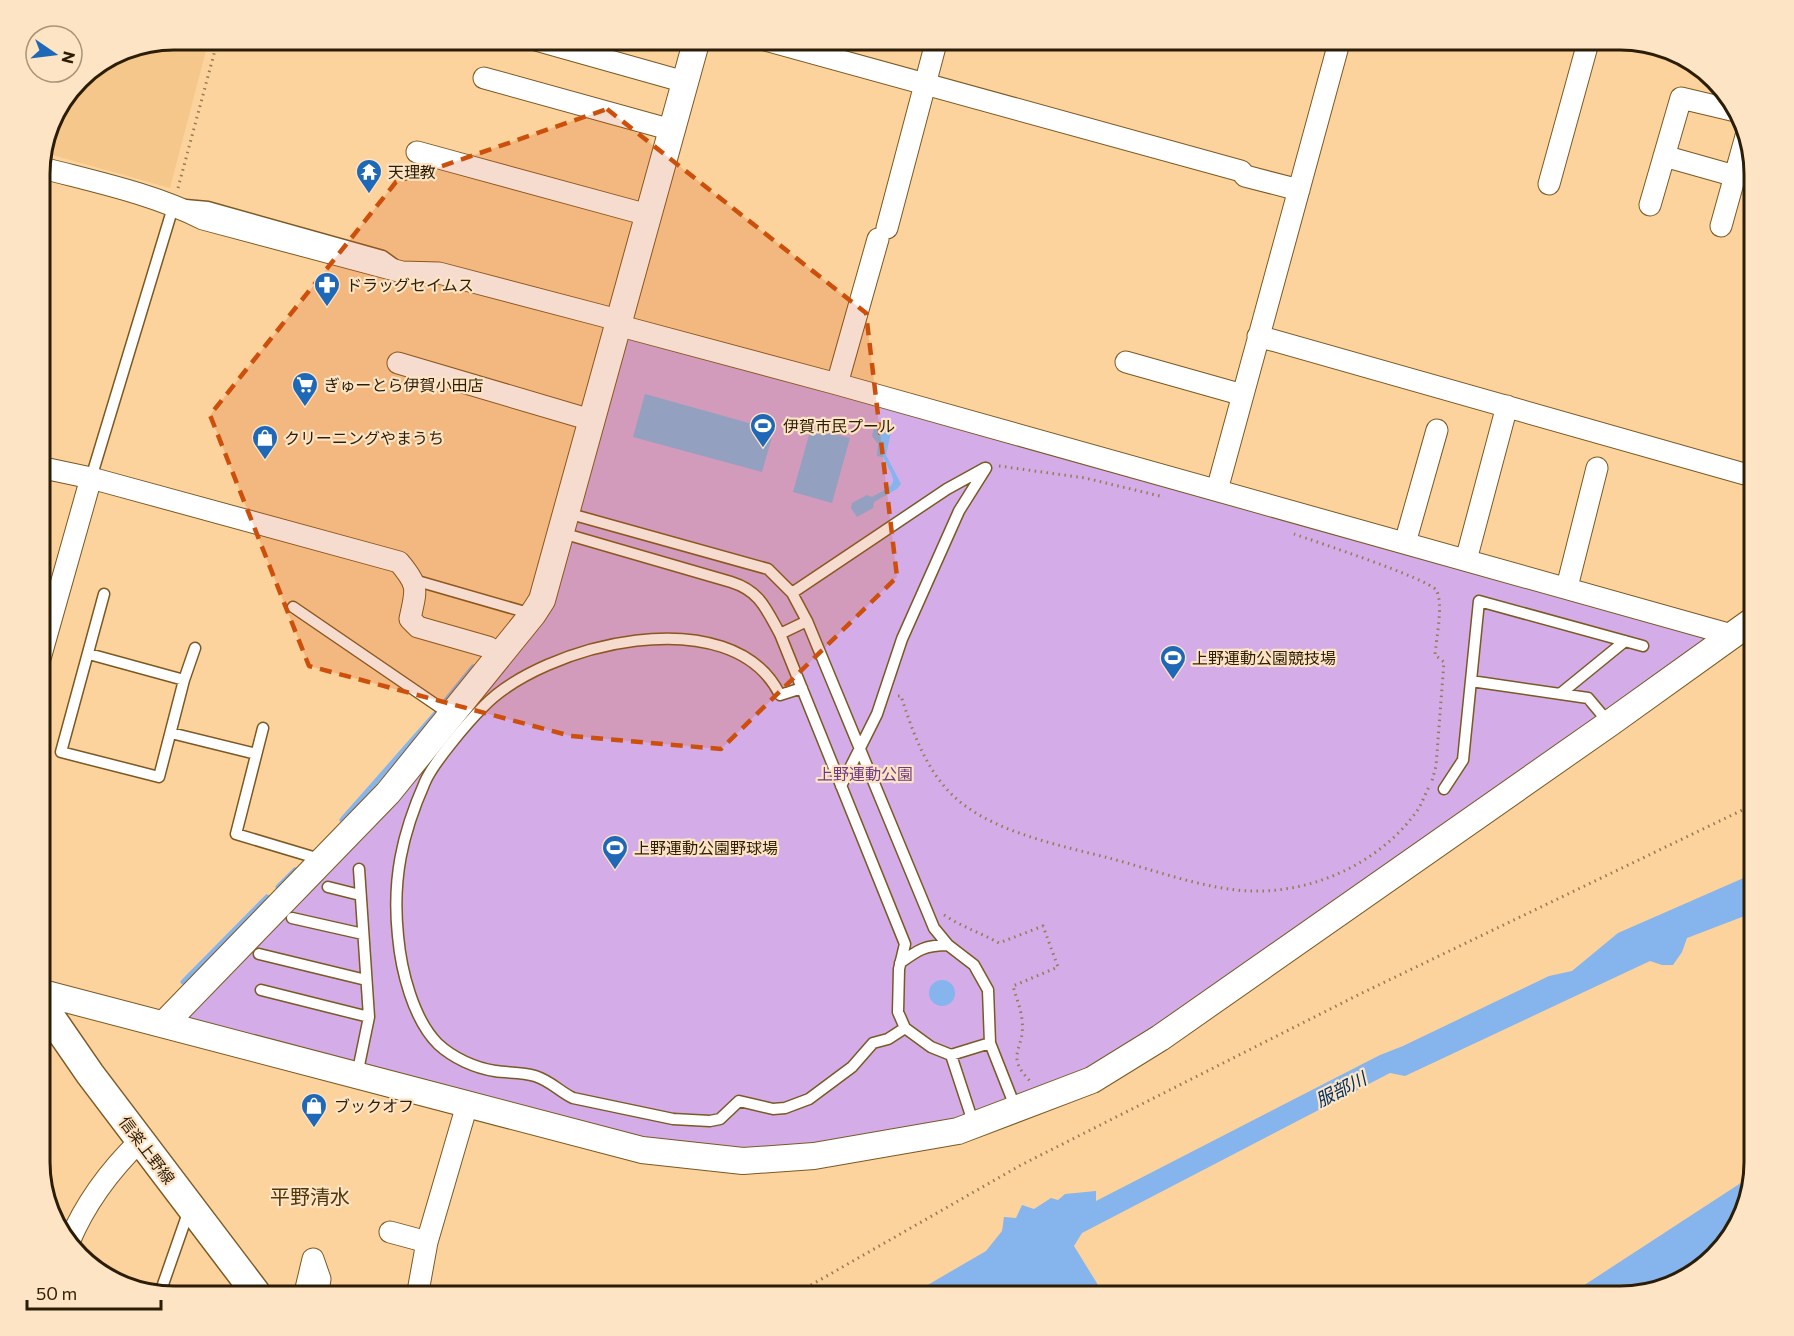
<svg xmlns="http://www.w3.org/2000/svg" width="1794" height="1336" viewBox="0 0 1794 1336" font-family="Commissioner,'Noto Sans JP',sans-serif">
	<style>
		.built { fill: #f5c78a }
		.green { fill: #d4ade8 }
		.water { fill: #86b4ed }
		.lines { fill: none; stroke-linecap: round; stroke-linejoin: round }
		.stream { stroke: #86b4ed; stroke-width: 5 }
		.service-casing { stroke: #7c5823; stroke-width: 13 }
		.minor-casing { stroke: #7c5823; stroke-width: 23 }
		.tertiary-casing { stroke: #7c5823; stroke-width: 28 }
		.secondary-casing { stroke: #7c5823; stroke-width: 31 }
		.path { stroke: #967a53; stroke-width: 3; stroke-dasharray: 1.5 4.5; stroke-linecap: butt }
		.service { stroke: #fff; stroke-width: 10 }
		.minor { stroke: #fff; stroke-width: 21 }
		.tertiary { stroke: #fff; stroke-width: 26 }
		.secondary { stroke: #fff; stroke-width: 28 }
		.marked { fill: #cc500b; fill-opacity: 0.2; stroke: #cc500b; stroke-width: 4.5; stroke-dasharray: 12 8; stroke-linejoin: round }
		.labels { text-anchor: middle; stroke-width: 4.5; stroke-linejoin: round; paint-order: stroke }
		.poi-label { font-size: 16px; fill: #2c1d07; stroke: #fde4c4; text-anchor: start }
		.park-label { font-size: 16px; fill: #6e3b85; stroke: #fde4c4 }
		.street-label { font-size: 16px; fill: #2c1d07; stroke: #fde4c4 }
		.water-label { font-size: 18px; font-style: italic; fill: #003163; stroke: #fde4c4 }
		.quarter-label { font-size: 20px; fill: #51370d; stroke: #fde4c4 }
		.rim { fill: none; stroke: #2c1d07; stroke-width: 3 }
	</style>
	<rect width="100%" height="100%" fill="#fcd39d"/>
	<path class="built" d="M173,39H209L170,188L42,152L53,114L84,73L122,49Z"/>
	<path class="green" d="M624,335L1711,637L1172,1018L1038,1098L813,1154L642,1148L167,1023L535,616Z"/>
	<path class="water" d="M645,394L774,430L762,472L633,437Z
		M811,428L850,438L832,503L793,492Z
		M874,428L891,432L886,455L901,484L897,489L874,502L873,508L857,517L851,508L852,503L867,495L872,497C899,482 897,485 883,457L877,456L878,444L872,436Z
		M1755,873V912L1687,938L1682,952L1673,965H1662L1650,961L1405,1076L1390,1073L1082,1233L1074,1246L1098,1285L1119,1297H907L986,1251L1002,1231L1004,1217L1016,1218L1022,1205L1034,1209L1051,1198L1058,1200L1065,1194L1096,1191V1201L1380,1055L1403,1046L1549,976L1572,971L1618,933Z
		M929 993a13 13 0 1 1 26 0a13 13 0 1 1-26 0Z
		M1750,1177L1727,1245L1680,1283L1621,1297H1566Z"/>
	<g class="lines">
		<path class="stream" d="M443,704L473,667
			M342,820L437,712
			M278,887L295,870
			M183,982L267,897"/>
		<defs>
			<path id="service" d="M91,478L174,204L208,207L383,256L394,264
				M567,513L768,569L792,593L807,621L934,928L948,945L974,965L988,990L990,1043L1016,1109
				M562,533L731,582C760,591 766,609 780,634L905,944L899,969L898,1012L905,1028L931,1047L951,1055L990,1043
				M414,580L532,614
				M792,593L947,489L985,468
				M104,594L61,752L159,777L184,680L195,648
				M293,607L451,715
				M780,634L807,621
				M89,654L184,680
				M1471,681L1588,698L1609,723
				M802,688L780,695C732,597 543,644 483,707C468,722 433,763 425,782C402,834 392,879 398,936C401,970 413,1019 438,1044C453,1058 475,1068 495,1071C508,1073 522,1072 535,1076C551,1081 560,1092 573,1098L673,1119L710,1121L720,1119L739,1101L773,1109L785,1108L809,1099L852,1067L873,1043L888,1039L905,1028
				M1560,694L1625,641
				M263,728L236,834L323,860
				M171,733L256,754
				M841,786L877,714L902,639L959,511L986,468
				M1444,789L1463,760L1479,601L1643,646
				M39,802H41
				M328,887L360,895
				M292,918L363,934
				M259,954L366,980
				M900,963C918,950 925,945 948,945
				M261,990L369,1017
				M951,1055L974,1125
				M357,1075L369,1017L359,869
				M160,1293L189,1210"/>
			<path id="minor" d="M532,39L685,82
				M762,39L1241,171L1245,176L1299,190
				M484,78L672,130
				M417,152L648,215
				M1664,156L1735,176
				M39,167C95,182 151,193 203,219L402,272L439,273L618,320
				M1549,184L1589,39
				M1650,205L1681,98L1740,112
				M1721,226L1746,136
				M887,228L937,39
				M617,325L837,384L1732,635
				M1258,336L1755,477
				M1126,362L1243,395
				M398,363L591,420
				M837,384L878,239
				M39,467L91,478L399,562C420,587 416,589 410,619L418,627L488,647L496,652L499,657
				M1217,490L1340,39
				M1405,543L1437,430
				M1466,560L1507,406
				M1567,587L1597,468
				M39,662L91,478
				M390,1232L427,1242
				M69,1242C85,1204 110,1170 140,1141
				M304,1297L313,1259L320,1279L317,1297
				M417,1297L427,1242L467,1105"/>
			<path id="tertiary" d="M39,992L642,1150L743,1161L814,1156L958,1131L1092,1080L1160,1038L1610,723L1755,619
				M164,1024L388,793L533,614L542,600L697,39"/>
			<path id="secondary" d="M39,1000L90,1074L259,1297"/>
		</defs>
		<use href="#service" class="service-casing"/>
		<use href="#minor" class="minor-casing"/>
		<use href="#tertiary" class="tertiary-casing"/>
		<use href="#secondary" class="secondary-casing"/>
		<path class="path" d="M178,188L218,39
			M999,466L1085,478L1164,497
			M1294,534C1314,541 1429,579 1436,590C1444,602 1436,640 1435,655L1444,662L1436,766L1432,781
			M898,696H901C914,736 929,779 964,805C1003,834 1062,846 1109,858C1151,869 1207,890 1251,891C1312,893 1377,864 1414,815C1421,807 1424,796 1429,787
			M944,915C962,927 981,933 999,943L1043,926L1058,967L1013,986C1016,997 1021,1009 1022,1020C1026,1050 1003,1054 1031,1082
			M790,1297L1021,1165L1360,994L1755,804"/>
		<use href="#service" class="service"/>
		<use href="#minor" class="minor"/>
		<use href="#tertiary" class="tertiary"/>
		<use href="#secondary" class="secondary"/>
	</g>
	<path class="marked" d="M607,109L866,313L897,577L721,749L571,736L309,666L210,415L396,182Z"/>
	<defs>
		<symbol id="temple-pin" viewBox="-11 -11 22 30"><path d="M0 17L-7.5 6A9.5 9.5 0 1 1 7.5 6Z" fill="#1f68b7" stroke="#fde4c4"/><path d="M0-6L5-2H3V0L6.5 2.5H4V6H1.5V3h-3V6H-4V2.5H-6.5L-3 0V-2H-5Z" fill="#fff"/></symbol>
		<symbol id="pharmacy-pin" viewBox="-11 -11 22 30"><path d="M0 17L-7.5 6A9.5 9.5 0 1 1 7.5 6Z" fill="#1f68b7" stroke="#fde4c4"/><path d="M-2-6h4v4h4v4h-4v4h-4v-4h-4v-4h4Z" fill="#fff"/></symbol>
		<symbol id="supermarket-pin" viewBox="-11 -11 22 30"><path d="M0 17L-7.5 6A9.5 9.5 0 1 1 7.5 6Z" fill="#1f68b7" stroke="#fde4c4"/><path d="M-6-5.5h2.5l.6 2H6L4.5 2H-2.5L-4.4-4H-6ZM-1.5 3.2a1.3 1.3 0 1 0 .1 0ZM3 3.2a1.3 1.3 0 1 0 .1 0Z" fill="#fff"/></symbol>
		<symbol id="stadium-pin" viewBox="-11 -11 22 30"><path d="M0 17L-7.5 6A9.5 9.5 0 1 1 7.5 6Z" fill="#1f68b7" stroke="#fde4c4"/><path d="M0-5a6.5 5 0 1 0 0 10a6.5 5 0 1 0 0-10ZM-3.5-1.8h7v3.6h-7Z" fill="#fff"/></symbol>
		<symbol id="shop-pin" viewBox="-11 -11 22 30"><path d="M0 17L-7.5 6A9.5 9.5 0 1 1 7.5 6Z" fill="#1f68b7" stroke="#fde4c4"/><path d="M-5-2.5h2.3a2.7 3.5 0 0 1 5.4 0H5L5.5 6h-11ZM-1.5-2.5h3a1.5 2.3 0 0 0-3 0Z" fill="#fff"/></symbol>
	</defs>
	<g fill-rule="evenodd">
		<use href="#temple-pin" x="354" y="157" width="30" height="40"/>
		<use href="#pharmacy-pin" x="312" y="270" width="30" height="40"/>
		<use href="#supermarket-pin" x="290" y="370" width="30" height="40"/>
		<use href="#stadium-pin" x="748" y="411" width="30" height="40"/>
		<use href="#shop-pin" x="250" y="423" width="30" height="40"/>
		<use href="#stadium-pin" x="1158" y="643" width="30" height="40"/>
		<use href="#stadium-pin" x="600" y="833" width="30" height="40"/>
		<use href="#shop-pin" x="299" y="1091" width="30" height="40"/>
	</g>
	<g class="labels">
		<g class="poi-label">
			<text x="388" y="178">天理教</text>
			<text x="346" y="291">ドラッグセイムス</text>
			<text x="324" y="391">ぎゅーとら伊賀小田店</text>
			<text x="783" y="432">伊賀市民プール</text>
			<text x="284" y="444">クリーニングやまうち</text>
			<text x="1192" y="664">上野運動公園競技場</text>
			<text x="634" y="854">上野運動公園野球場</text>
			<text x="334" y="1112">ブックオフ</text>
		</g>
		<g class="park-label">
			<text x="865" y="780">上野運動公園</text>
		</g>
		<g class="street-label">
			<text transform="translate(147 1150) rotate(53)" y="6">信楽上野線</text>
		</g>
		<g class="water-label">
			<text transform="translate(1341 1090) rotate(-27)" y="6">服部川</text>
		</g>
		<g class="quarter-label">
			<text x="310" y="1204">平野清水</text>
		</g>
	</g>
	<path d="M0 0H1794V1336H0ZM174 50H1620A124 124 0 0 1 1744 174V1162A124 124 0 0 1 1620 1286H174A124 124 0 0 1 50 1162V174A124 124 0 0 1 174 50Z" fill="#fde4c4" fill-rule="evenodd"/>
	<path class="rim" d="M174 50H1620A124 124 0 0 1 1744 174V1162A124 124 0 0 1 1620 1286H174A124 124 0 0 1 50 1162V174A124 124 0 0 1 174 50Z"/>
	<g transform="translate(54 54) rotate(104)"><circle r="28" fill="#fde4c4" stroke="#a99478" stroke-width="1.5"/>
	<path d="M0-4.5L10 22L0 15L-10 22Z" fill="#1f68b7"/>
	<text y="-9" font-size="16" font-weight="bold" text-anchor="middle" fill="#2c1d07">N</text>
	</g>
	<path d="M27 1300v9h134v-9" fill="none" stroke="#2c1d07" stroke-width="3"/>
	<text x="36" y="1300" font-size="18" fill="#2c1d07" stroke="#fde4c4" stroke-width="4.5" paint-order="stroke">50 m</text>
</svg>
